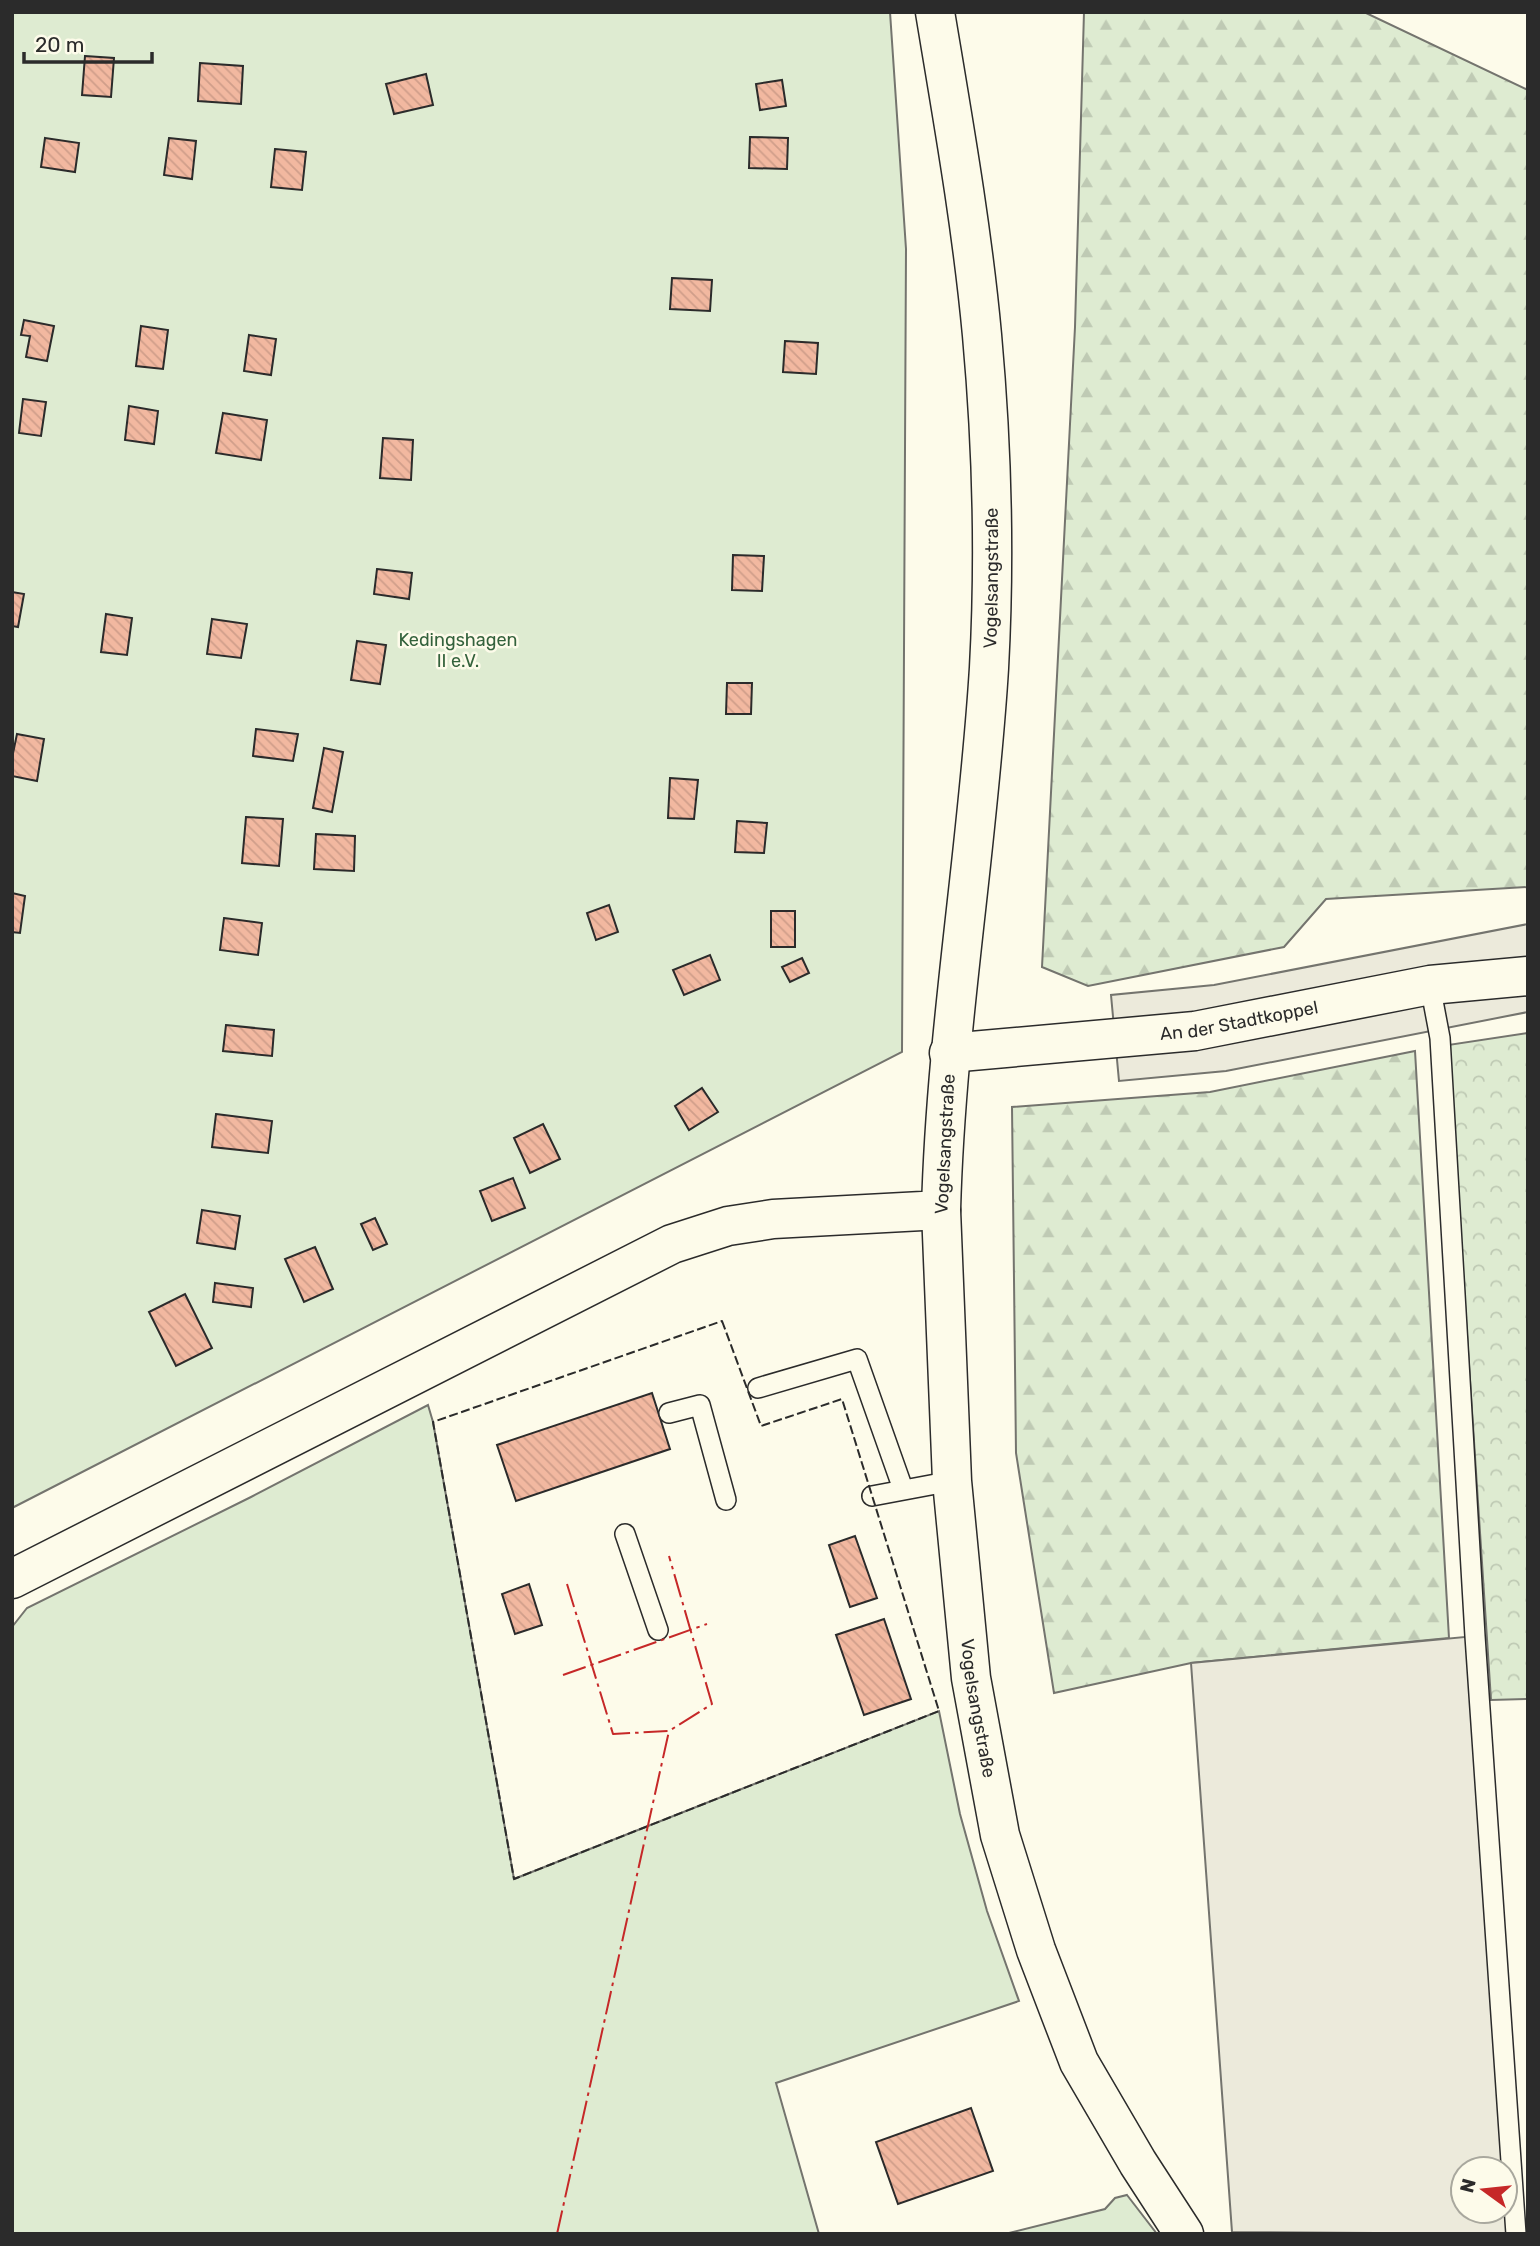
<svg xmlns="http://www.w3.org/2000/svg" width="1540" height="2246" font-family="Rubik,sans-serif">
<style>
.green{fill:#deebd1;stroke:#74746e;stroke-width:2}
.forest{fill:url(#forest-firs);stroke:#74746e;stroke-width:2}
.park{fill:url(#park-crowns);stroke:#74746e;stroke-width:2}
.parking{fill:#eceadb;stroke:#74746e;stroke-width:2;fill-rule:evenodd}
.building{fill:url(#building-back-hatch);stroke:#2b2b2b;stroke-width:2}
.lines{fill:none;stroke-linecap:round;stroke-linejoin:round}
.service-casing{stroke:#2b2b2b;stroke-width:22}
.minor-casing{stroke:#2b2b2b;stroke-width:41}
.tertiary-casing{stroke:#2b2b2b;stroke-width:41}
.service{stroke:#fdfbea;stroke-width:19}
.minor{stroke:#fdfbea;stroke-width:38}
.tertiary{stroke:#fdfbea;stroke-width:38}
.fence{stroke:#2b2b2b;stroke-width:2;stroke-dasharray:9 3.5;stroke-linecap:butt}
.power{stroke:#c62828;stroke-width:2;stroke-dasharray:24 5 3.5 5;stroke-linecap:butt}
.labels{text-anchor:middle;stroke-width:5;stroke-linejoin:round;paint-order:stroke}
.street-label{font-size:18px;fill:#2b2b2b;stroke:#fdfbea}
.park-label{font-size:18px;fill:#34623c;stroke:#fdfbea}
</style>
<defs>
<pattern id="forest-firs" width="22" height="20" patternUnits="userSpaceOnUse" patternTransform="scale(1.75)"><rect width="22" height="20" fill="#deebd1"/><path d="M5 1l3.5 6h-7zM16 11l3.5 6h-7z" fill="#bfcab4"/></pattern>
<pattern id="park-crowns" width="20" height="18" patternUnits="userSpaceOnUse" patternTransform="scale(1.75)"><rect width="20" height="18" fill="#deebd1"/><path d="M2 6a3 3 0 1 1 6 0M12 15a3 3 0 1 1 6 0" fill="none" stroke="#bfcab4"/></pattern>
<pattern id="building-back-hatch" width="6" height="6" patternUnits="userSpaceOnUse" patternTransform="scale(1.75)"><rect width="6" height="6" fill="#f2b8a0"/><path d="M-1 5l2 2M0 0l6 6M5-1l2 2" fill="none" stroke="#d09e8a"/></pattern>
</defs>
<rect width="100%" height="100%" fill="#fdfbea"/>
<g class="green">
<path d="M12,12H890L906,249L902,1052L12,1508Z"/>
<path d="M428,1405L433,1422L514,1879L939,1711L960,1814L987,1911L1019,2001L776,2083L819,2234H12V1627L27,1608L251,1497Z"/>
<path d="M1127,2195L1157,2234H1005L1105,2209L1115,2198Z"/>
</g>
<g class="forest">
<path d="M1084,12H1364L1528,90V887L1326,899L1284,947L1088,986L1042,967L1075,327Z"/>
<path d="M1415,1051L1449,1638L1191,1663L1054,1693L1016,1453L1012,1107L1210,1092Z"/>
</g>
<path class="park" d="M1528,1033V1699L1491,1700L1448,1045Z"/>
<g class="parking">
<path d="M1528,924V1012L1226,1071L1119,1081L1111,995L1214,985Z"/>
<path d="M1475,1636L1516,2234L1232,2232L1191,1663ZM1463,2169H1505V2211H1463Z"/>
</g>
<g class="building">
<path d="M85,56L114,58L111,97L82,95Z"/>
<path d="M200,63L243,66L241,104L198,101Z"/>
<path d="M426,74L433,105L394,114L386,84Z"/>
<path d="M782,80L786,106L760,110L756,84Z"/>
<path d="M750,137L788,138L787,169L749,168Z"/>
<path d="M45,138L79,143L75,172L41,167Z"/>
<path d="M169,138L196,141L192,179L164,175Z"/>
<path d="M275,149L306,152L302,190L271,187Z"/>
<path d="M672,278L712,280L710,311L670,309Z"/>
<path d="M24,320L54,326L47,361L26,357L30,336L21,335Z"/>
<path d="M141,326L168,330L163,369L136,366Z"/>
<path d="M249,335L276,339L271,375L244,371Z"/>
<path d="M785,341L818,343L816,374L783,372Z"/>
<path d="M23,399L46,402L41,436L19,433Z"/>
<path d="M129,406L158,411L154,444L125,440Z"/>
<path d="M223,413L267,420L261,460L216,453Z"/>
<path d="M383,438L413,440L411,480L380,478Z"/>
<path d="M733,555L764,556L762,591L732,590Z"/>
<path d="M377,569L412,573L409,599L374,594Z"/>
<path d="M12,592L24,594L18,627L12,626Z"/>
<path d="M106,614L132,618L127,655L101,652Z"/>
<path d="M212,619L247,624L241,658L207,654Z"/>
<path d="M357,641L386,645L380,684L351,680Z"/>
<path d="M727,683H752L751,714H726Z"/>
<path d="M256,729L298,734L293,761L253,756Z"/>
<path d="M17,734L44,739L37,781L12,776V758Z"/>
<path d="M324,748L343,752L332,812L313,808Z"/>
<path d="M670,778L698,780L694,819L668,818Z"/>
<path d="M246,817L283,819L279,866L242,863Z"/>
<path d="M737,821L767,823L764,853L735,852Z"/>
<path d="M316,834L355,836L354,871L314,869Z"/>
<path d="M12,893L25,896L20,933L12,932Z"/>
<path d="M609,905L618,932L596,940L587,913Z"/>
<rect x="771" y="911" width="24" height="36"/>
<path d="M224,918L262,923L258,955L220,950Z"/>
<path d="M710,955L720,980L684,995L673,970Z"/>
<path d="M802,958L809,973L790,982L782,967Z"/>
<path d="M226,1025L274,1030L272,1056L223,1051Z"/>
<path d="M702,1088L718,1112L689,1130L675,1106Z"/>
<path d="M216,1114L272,1121L268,1153L212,1147Z"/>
<path d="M543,1124L560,1159L530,1173L514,1138Z"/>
<path d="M513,1178L525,1208L492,1221L480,1191Z"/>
<path d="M202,1210L240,1216L235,1249L197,1243Z"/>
<path d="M375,1218L387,1244L373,1250L361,1224Z"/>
<path d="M315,1247L333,1289L304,1302L285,1259Z"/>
<path d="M215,1283L253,1288L251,1307L213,1302Z"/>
<path d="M185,1294L212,1348L176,1366L149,1312Z"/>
<path d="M652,1393L670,1449L516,1501L497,1445Z"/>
<path d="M855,1536L877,1598L850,1607L829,1545Z"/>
<path d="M529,1584L542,1625L515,1634L502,1594Z"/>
<path d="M884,1619L911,1699L864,1715L836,1635Z"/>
<path d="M971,2108L993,2171L898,2204L876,2142Z"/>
</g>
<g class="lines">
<defs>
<g id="service">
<path d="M1430,985L1440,1038L1475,1636L1516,2234"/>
<path d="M758,1388L857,1359L903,1489"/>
<path d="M669,1413L700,1405L726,1500"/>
<path d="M872,1496L952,1481"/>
<path d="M625,1534L658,1630"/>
</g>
<g id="minor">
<path id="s1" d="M949,1053L1195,1031L1430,985L1528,976"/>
<path id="s2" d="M941,1210L952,1481L971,1678L1000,1835L1036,1950L1079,2062L1138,2163L1184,2234"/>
</g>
<g id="tertiary">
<path id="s3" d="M12,1579L672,1244L728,1226L773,1219L941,1210C946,1028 978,849 989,668C995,558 992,445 982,335C972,227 953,120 935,12"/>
</g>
</defs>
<use href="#service" class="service-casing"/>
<use href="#minor" class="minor-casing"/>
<use href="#tertiary" class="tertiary-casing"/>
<use href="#service" class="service"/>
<use href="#minor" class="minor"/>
<use href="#tertiary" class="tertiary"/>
<path class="fence" d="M722,1321L761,1426L842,1399L939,1711L514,1879L433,1422Z"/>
<g class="power">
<path d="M567,1584L613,1734L669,1731L712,1704L669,1556"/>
<path d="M563,1675L707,1624"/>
<path d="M557,2234L669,1731"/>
</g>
</g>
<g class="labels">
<g class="street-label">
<text dy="6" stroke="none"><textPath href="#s3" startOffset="1647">Vogelsangstraße</textPath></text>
<text dy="6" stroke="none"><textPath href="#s1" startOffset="292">An der Stadtkoppel</textPath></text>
<text transform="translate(945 1144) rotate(-87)" y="6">Vogelsangstraße</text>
<text dy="6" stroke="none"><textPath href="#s2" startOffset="500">Vogelsangstraße</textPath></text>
</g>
<g class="park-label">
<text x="458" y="646">Kedingshagen<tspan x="458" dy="21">II e.V.</tspan></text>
</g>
</g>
<rect width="1540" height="2246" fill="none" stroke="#2b2b2b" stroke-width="28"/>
<g transform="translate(1484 2190) rotate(285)"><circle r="33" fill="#fdfbea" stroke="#a9a89e" stroke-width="2"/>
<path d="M0-5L12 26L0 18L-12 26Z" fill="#c62828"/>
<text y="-10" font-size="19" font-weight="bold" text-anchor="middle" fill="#2b2b2b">N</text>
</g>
<path d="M24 52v10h128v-10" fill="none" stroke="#2b2b2b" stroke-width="3.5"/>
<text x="35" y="52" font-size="21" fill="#2b2b2b" stroke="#fdfbea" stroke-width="5" paint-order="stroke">20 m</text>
</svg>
